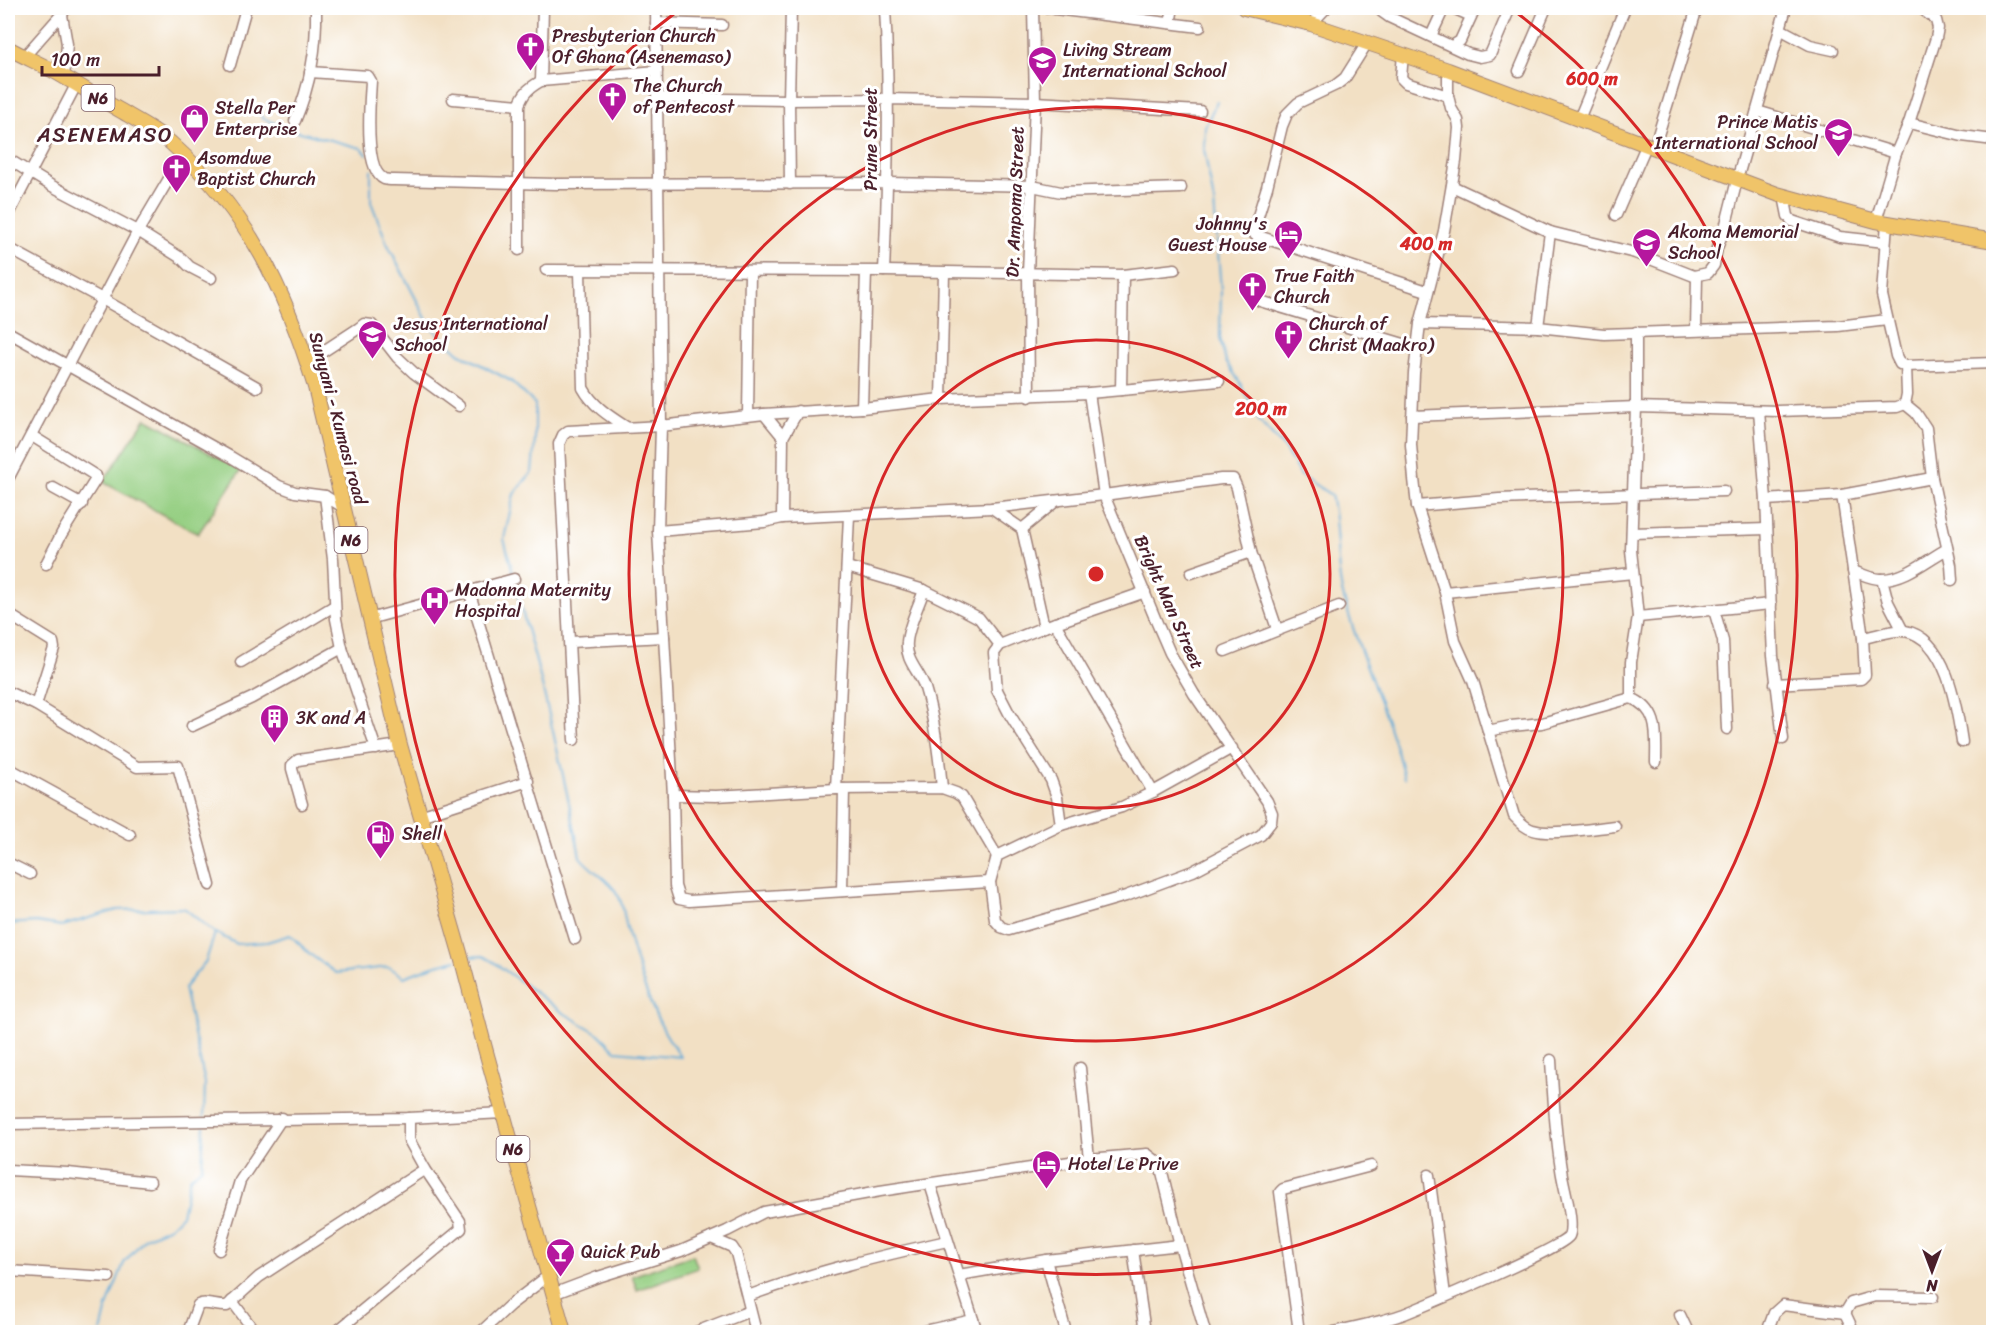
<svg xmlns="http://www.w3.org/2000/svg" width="2001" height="1340" font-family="Sriracha,sans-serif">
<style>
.green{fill:#95cf82;stroke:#707756;stroke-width:1.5}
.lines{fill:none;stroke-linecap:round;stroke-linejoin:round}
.stream{stroke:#5eaad7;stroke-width:2}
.minor-casing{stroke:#9e8078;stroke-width:13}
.major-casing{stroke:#9e8078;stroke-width:16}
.minor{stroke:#fff;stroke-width:10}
.major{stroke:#f0c469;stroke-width:14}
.ring{fill:none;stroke:#d62828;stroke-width:3}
.labels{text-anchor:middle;stroke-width:6;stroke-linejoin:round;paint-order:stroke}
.shield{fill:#fff;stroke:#80626b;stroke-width:1.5}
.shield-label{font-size:16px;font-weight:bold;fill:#4a1f2b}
.poi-label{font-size:18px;fill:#4a1f2b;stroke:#fff;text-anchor:start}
.street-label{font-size:18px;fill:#4a1f2b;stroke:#fff}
.quarter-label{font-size:21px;letter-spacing:1.5px;fill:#4a1f2b;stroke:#fff}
.centre{fill:#d62828;stroke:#fff;stroke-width:3}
.ring-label{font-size:18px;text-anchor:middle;font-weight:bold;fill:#d62828;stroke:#fff;stroke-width:6;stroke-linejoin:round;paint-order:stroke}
</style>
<rect width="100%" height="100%" fill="#fff"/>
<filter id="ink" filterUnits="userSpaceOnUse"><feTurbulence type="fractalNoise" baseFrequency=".0167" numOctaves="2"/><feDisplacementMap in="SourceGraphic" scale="12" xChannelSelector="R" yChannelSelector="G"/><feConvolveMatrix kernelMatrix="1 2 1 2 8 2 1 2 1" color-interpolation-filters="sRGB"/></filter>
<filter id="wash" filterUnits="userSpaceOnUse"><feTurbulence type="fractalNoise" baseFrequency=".008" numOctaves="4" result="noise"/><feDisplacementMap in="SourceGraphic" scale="24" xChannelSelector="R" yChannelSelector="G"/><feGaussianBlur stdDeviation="1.35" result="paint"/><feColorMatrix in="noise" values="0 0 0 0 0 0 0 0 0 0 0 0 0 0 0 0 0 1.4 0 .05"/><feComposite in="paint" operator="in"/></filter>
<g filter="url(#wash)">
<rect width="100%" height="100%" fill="#f2e0c4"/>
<g class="green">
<path d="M146,418L241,470L198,534L103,482Z"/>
<path d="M693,1255L698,1268L637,1290L632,1276Z"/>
</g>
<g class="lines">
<g class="stream">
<path d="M1217,101L1205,127L1204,149L1214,202L1221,290L1220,338L1226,362L1239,381L1259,421L1284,448L1300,475L1331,495C1339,527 1335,559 1342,591C1358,655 1389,713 1404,778"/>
<path d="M257,108L263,118L285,128L361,148L367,154"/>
<path d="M371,170V202L387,243L430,326L459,353L511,381L535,404V440L532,472L514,494L504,539L514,576"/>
<path d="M515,582C522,615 533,647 541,681C555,739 569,798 580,857C592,872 611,880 619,897C624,908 625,922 628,933C640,976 653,1021 681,1057"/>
<path d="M8,924L36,922L62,926L117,910L184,908L215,933L206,961L184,988L205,1083L204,1117"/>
<path d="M216,933L237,944L267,942L290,935L311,955L336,973L389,967L404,977L433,966L457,960"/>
<path d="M466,957L483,956L495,963L562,1012L599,1034L616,1051L681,1057"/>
<path d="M101,1332L107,1307L124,1263L145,1238L170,1227L182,1215L190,1178L202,1167L204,1126"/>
</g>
</g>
</g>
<g filter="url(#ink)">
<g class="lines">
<defs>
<g id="minor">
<path d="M656,8L661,426L658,531L673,795L675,886L679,899L689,901L990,882"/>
<path d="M1047,8L1200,27"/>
<path d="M1384,8L1382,12L1389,17L1468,54L1480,57L1490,55L1510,8"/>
<path d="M1453,8L1471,16"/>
<path d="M62,15L67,44L64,77"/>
<path d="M656,23L722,25"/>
<path d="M1170,23L1173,8"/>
<path d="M1311,24L1326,8"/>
<path d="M1780,29L1810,45L1833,50"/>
<path d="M1431,36L1444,8"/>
<path d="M1367,43L1345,78L1336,85L1298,103L1287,114L1282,126L1267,187L1254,229L1255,235L1427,291"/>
<path d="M1452,46L1460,41L1475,8"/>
<path d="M1403,54L1401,78L1406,83L1448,96"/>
<path d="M24,57L67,8"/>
<path d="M230,65L246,8"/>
<path d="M1448,70V96L1451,108L1458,120L1459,128L1456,161L1444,231L1420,324L1414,373L1411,445L1414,479L1417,506L1445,592L1455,641L1473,681L1514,816C1520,822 1525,828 1533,830C1551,836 1595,828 1615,826"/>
<path d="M1519,71L1546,8"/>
<path d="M310,72L368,76L371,81C370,101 363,169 384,179C387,180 391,180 394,180L556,184L888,183L1032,186L1061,192L1181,188"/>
<path d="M541,81L543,8"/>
<path d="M658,98L789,100L888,99L1035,102L1200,111"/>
<path d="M453,99L519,105"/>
<path d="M1757,111L1896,153"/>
<path d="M1579,119L1625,8"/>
<path d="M295,121C310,86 317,46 316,8"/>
<path d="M1909,123L1962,136L1994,140"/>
<path d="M1654,148L1697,8"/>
<path d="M8,159L52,186L138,231L181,258L190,267L211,278"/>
<path d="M790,184L789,100L791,8"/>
<path d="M1452,186L1550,232L1635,253L1694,276L1708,273L1714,265L1717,248L1726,224L1737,180L1786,8"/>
<path d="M1784,196L1788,216L1792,221L1840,237L1885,242"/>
<path d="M1616,215L1646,146"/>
<path d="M8,216L76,85"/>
<path d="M1876,221L1896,153L1909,123L1936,38L1938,28L1936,20L1921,8"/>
<path d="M1887,222L1882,295L1896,356L1900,364L1906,366L1994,363"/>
<path d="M8,248L104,300L257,387"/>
<path d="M519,250V105C524,92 529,88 541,81L657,71"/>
<path d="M546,270L884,271L1123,275L1175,269"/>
<path d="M580,271L583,388C593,406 609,416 626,427"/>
<path d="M884,271C888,183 890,95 885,8"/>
<path d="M1260,301L1417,348"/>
<path d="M1420,324L1538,327L1604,334L1838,326L1887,320"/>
<path d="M1538,327L1550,232"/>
<path d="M1696,330L1697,276"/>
<path d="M8,332L231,457L279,486L295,492L325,496L343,507"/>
<path d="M307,362L359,328L364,324L372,325L397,357L414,373L459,406"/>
<path d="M1121,390L1123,275"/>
<path d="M1089,393L1104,495L1157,623L1170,653L1194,694L1267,801L1272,813L1271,822L1261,835L1193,871L1126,896L1009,930L1001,927L995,920L990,882L997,856L1061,825L1122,807L1153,792L1232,748"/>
<path d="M1029,397L1028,273L1035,102L1033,8"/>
<path d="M941,399L944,273"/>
<path d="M1905,404L1916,413L1926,428L1932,478L1951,565L1952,580"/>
<path d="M1905,404L1907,394L1906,366"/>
<path d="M862,408L866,272"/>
<path d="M1759,411L1766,500L1773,656L1783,739"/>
<path d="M764,414L783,437"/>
<path d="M748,415L750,272"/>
<path d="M1412,416L1636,407L1778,411L1897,407L1905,404"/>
<path d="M32,436L96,476V479L62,533L46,564"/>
<path d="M8,479L138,231L183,155"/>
<path d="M53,488L82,504"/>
<path d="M325,496L333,559L336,619L342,648L376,749"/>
<path d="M1766,500L1842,495L1932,478"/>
<path d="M1417,506L1499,499L1724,491"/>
<path d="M992,508L1022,529L1044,627"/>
<path d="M782,518L783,437L798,411"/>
<path d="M1022,529L1056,501"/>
<path d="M658,531L764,522L782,518L992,508L1104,495L1221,479H1233L1237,488L1251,552L1277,629"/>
<path d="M1632,533L1767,529"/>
<path d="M847,567L924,590L964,610L979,618L1000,645"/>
<path d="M1853,571C1862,574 1871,579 1881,579C1904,580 1927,560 1947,549"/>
<path d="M1191,573L1251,552"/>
<path d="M1882,579L1888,602L1903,631"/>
<path d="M924,590C919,605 908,627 907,642C905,661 920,672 925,688C935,721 939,755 942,788"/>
<path d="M469,591L575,939"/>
<path d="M1445,592L1633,573"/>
<path d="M1714,610L1723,641L1727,729"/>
<path d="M8,614L53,642L54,648L36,705"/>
<path d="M1638,617L1771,604"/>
<path d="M369,619L514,579"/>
<path d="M1055,623L1153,792"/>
<path d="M1863,638C1876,636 1892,629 1905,631C1947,638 1957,709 1962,742"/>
<path d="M570,642L664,637"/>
<path d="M1225,651L1339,606"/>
<path d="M241,662L334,606"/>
<path d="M1775,684L1861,679L1865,675L1863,638L1842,495"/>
<path d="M8,692L36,705L137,767L178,766L210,885"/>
<path d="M1631,698V662L1638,617L1631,550L1636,407V332"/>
<path d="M192,726L252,698L342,648"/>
<path d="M1488,731L1511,726L1542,723L1631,698C1660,710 1656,735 1656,762"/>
<path d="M574,740L559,444L563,435L568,431L661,426L764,414L862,408L941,399L1089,393L1219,381"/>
<path d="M8,768L130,835"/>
<path d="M836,789L849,516"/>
<path d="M673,795L716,796L836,789L942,788L956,793L962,797L997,856"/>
<path d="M302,804L292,769V765L298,760L400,745"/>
<path d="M420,816L528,781"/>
<path d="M1061,825L1057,797L1051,780L1010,715L997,690L994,653L1000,645L1044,627L1145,592"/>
<path d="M8,863L30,874"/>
<path d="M842,891L844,789"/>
<path d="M1080,1068L1089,1159"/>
<path d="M8,1124L409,1118L503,1113"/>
<path d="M8,1170L68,1173L150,1182"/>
<path d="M1429,1175L1445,1295"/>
<path d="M930,1184L977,1332"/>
<path d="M711,1238L732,1247L736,1253L756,1332"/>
<path d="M219,1250L240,1181L282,1118"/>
<path d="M1133,1250L1145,1332"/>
<path d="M1046,1260L1066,1332"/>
<path d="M8,1271L109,1277"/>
<path d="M959,1275L1046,1260L1180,1245"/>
<path d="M553,1294L598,1277L681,1251L727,1231L764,1212L880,1191L1089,1159L1147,1154L1160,1164L1180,1245L1205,1332"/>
<path d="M748,1296C813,1272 880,1256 947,1241"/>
<path d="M232,1301L255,1332"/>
<path d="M1845,1313L1851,1303L1875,1296L1933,1297"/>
<path d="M1845,1313L1854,1332"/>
<path d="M1680,1315L1688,1332"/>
<path d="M188,1332L198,1305C206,1301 217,1307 227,1306L259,1277L425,1169"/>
<path d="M336,1332L461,1229L460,1221L425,1169L409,1140V1118"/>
<path d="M481,1332L510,1305L548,1276"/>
<path d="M696,1332L750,1311"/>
<path d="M920,1332L973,1320"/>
<path d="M1299,1332L1280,1192L1283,1189L1371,1166"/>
<path d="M1334,1332C1357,1326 1382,1322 1404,1314C1424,1306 1565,1247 1569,1236C1575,1221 1563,1186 1561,1169C1555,1133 1553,1096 1551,1060"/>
<path d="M1767,1332L1774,1313L1783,1305L1845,1313"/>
</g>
<g id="major">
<path d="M1244,8L1311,24L1448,70L1777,194L1876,221L1994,241"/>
<path d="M8,48C26,58 46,66 64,77C84,88 103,101 123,112C139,122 158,131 172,144C250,214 285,290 315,387L400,745L460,953L485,1048L564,1332"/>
</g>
</defs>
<use href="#minor" class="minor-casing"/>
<use href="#major" class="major-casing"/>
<use href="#minor" class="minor"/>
<use href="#major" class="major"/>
</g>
</g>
<g class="ring">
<circle cx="1096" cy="574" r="234"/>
<circle cx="1096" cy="574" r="467"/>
<path d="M1513 10A701 701 0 1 1 679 10"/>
</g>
<defs>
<symbol id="church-pin" viewBox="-11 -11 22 30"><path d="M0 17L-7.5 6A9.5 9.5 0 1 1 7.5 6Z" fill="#b5179e" stroke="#fff"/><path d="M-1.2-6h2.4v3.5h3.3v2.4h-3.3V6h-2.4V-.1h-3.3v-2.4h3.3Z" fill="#fff"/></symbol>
<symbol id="school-pin" viewBox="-11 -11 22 30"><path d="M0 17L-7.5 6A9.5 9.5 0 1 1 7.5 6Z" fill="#b5179e" stroke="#fff"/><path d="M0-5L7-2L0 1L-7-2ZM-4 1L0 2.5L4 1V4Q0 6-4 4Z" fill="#fff"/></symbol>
<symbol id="shop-pin" viewBox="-11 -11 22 30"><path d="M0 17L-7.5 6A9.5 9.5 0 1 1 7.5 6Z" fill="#b5179e" stroke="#fff"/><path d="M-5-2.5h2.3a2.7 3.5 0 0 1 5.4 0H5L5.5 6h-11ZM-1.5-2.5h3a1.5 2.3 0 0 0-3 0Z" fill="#fff"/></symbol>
<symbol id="hotel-pin" viewBox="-11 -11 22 30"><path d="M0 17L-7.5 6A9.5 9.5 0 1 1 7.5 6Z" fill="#b5179e" stroke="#fff"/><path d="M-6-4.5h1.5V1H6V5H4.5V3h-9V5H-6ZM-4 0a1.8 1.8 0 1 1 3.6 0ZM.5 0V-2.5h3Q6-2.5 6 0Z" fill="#fff"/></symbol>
<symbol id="hospital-pin" viewBox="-11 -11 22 30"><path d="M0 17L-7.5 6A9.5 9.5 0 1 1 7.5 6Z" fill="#b5179e" stroke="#fff"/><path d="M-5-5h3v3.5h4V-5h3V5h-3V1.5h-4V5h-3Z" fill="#fff"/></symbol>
<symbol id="building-pin" viewBox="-11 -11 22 30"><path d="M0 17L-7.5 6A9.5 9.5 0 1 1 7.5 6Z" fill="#b5179e" stroke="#fff"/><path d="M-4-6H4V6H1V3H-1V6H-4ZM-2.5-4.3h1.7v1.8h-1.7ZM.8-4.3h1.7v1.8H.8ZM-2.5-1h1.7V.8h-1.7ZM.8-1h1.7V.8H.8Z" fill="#fff"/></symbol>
<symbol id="fuel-pin" viewBox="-11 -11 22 30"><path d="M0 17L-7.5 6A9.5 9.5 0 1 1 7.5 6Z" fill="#b5179e" stroke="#fff"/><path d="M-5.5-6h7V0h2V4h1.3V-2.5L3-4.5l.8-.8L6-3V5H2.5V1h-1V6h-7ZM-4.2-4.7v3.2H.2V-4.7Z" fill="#fff"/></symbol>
<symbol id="bar-pin" viewBox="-11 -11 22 30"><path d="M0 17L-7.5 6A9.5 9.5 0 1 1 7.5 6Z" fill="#b5179e" stroke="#fff"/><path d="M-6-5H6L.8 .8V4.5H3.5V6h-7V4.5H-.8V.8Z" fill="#fff"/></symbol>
</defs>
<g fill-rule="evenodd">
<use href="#church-pin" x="514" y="30" width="33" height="45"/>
<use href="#school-pin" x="1026" y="44" width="33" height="45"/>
<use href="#church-pin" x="596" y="80" width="33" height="45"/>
<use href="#shop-pin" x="178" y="102" width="33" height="45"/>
<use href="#school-pin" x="1822" y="116" width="33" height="45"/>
<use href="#church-pin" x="160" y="152" width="33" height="45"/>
<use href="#hotel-pin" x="1272" y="218" width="33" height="45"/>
<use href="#school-pin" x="1630" y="226" width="33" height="45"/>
<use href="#church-pin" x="1236" y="270" width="33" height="45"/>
<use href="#school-pin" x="356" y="318" width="33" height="45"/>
<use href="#church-pin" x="1272" y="318" width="33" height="45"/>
<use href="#hospital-pin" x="418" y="584" width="33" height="45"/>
<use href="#building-pin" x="258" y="702" width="33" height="45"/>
<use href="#fuel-pin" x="364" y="818" width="33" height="45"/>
<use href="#hotel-pin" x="1030" y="1148" width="33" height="45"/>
<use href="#bar-pin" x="544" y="1236" width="33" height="45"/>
</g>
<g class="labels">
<g class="shield">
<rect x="81.5" y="85" width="33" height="26" rx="4.5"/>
<rect x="334.5" y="527" width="33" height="26" rx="4.5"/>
<rect x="496.5" y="1136" width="33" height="26" rx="4.5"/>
</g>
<g class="shield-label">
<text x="98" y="104">N6</text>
<text x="351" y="546">N6</text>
<text x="513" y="1155">N6</text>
</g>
<g class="poi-label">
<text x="552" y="42">Presbyterian Church<tspan x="552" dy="21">Of Ghana (Asenemaso)</tspan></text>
<text x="1063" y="56">Living Stream<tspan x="1063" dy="21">International School</tspan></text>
<text x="633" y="92">The Church<tspan x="633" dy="21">of Pentecost</tspan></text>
<text x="215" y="114">Stella Per<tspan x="215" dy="21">Enterprise</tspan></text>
<text x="1818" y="128" text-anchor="end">Prince Matis<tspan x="1818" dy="21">International School</tspan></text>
<text x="197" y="164">Asomdwe<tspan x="197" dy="21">Baptist Church</tspan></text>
<text x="1267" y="230" text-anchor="end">Johnny's<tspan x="1267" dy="21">Guest House</tspan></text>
<text x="1668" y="238">Akoma Memorial<tspan x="1668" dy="21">School</tspan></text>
<text x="1274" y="282">True Faith<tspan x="1274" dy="21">Church</tspan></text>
<text x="394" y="330">Jesus International<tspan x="394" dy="21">School</tspan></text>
<text x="1309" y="330">Church of<tspan x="1309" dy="21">Christ (Maakro)</tspan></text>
<text x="455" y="596">Madonna Maternity<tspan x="455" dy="21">Hospital</tspan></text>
<text x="296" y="724">3K and A</text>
<text x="402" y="840">Shell</text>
<text x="1068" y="1170">Hotel Le Prive</text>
<text x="581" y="1258">Quick Pub</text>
</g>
<g class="street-label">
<text transform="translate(871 139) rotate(-90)" y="6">Prune Street</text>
<text transform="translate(1015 202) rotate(-88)" y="6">Dr. Ampoma Street</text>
<text transform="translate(338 418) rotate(75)" y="6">Sunyani - Kumasi road</text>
<text transform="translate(1169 602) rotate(66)" y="6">Bright Man Street</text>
</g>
<g class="quarter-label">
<text x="105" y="142">ASENEMASO</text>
</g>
</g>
<circle cx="1096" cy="574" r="9" class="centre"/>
<g class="ring-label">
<text x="1592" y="85">600 m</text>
<text x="1426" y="250">400 m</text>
<text x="1261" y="415">200 m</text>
</g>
<rect width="2001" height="1340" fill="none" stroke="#fff" stroke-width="30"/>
<g transform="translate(1932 1271) rotate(180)" stroke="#ffffff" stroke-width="4.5" paint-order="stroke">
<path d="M0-4.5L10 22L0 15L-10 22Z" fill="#4a1f2b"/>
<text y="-9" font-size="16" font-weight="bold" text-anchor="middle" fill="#4a1f2b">N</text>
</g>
<path d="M42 66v9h117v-9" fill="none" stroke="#4a1f2b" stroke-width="3"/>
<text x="51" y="66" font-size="18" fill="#4a1f2b" stroke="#ffffff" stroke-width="4.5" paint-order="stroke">100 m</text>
</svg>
